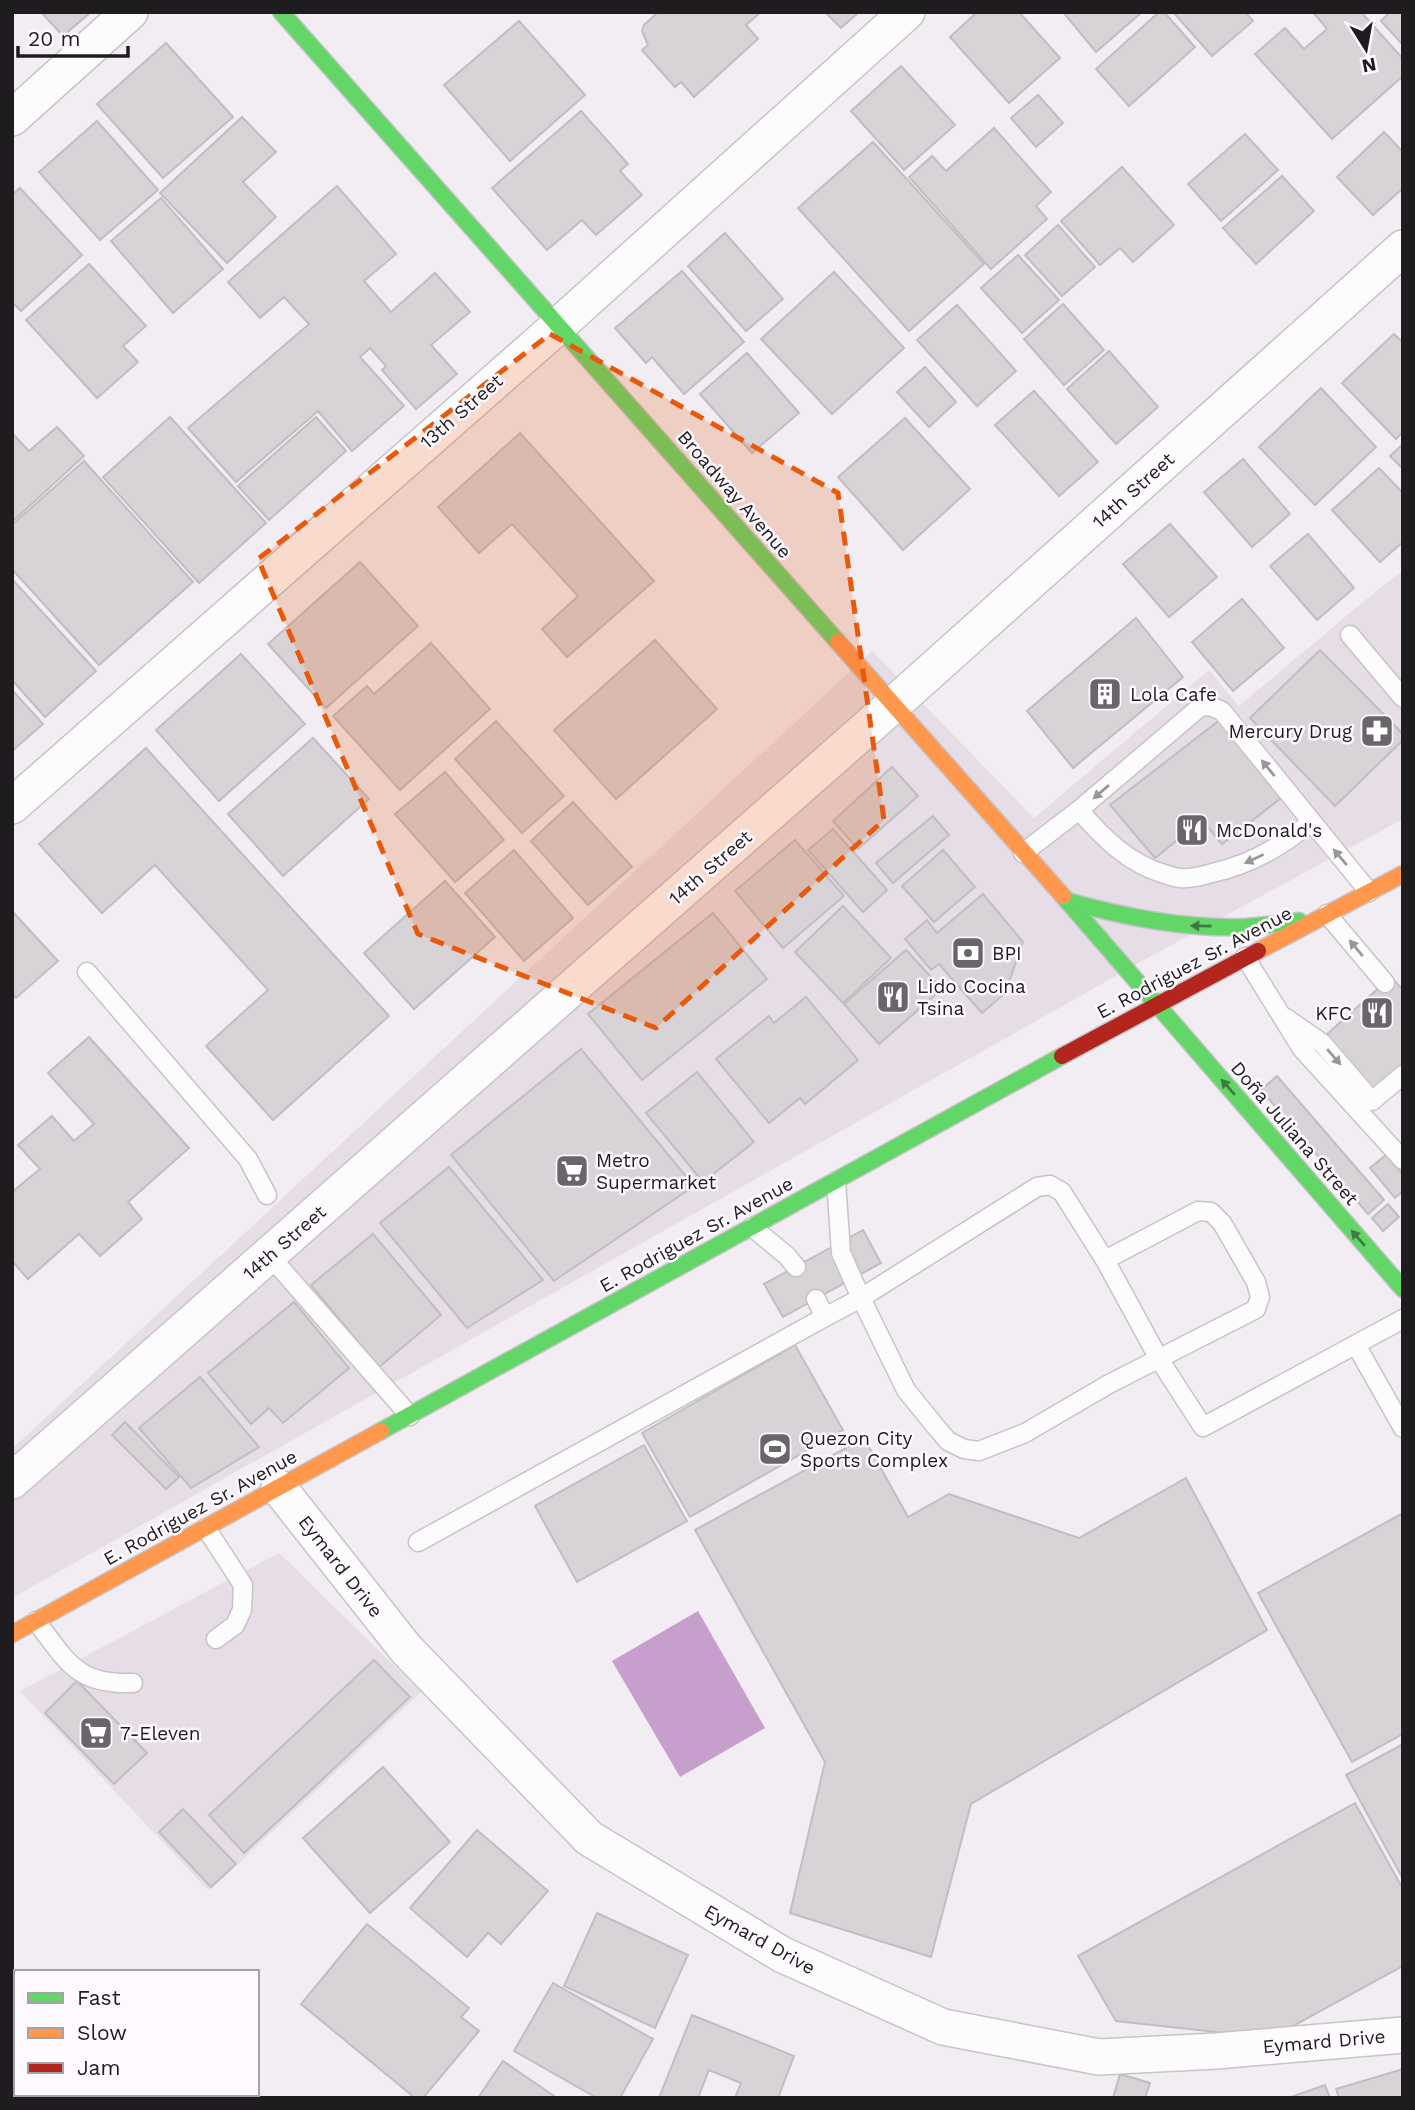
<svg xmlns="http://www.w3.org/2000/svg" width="1415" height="2110" font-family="'Work Sans',sans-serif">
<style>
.built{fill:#e6dde7}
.water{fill:#c79fcc}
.building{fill:#d7d3d7;stroke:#c1bec1;stroke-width:2}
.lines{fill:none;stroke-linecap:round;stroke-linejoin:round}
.lane-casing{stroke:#c7c3c7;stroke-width:21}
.street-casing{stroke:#c7c3c7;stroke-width:38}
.fast-casing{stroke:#c7c3c7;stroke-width:19}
.slow-casing{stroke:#c7c3c7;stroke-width:19}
.jam-casing{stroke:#c7c3c7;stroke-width:19}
.lane{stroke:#fdfcfd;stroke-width:18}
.street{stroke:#fdfcfd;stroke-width:35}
.fast{stroke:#63d668;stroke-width:16}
.slow{stroke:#ff974d;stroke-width:16}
.jam{stroke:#b3261e;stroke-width:16}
.oneway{fill:#99979a}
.oneway2{fill:#417944}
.marked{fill:#e8590c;fill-opacity:0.2;stroke:#e8590c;stroke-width:5;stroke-dasharray:14 9;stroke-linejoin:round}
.labels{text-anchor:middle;stroke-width:5;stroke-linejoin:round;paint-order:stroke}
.street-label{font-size:19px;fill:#1f1c20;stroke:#fef9ff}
.poi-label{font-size:19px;fill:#1f1c20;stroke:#fef9ff;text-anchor:start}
</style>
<rect width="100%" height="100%" fill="#f2edf2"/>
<g class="built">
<path d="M1403,571V819L1146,959L12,1598V1449L872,651L1034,818L1209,670L1239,706L1381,587Z"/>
<path d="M279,1553L421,1692L209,1891L20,1691Z"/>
</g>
<path class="water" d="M698,1611L765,1728L680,1777L612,1661Z"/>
<g class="building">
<path d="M41,12H91L63,36Z"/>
<path d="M658,12H761L746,25L758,39L694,97L681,82L675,87L642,50L648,45L642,31L644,25Z"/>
<path d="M825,12H859L841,28Z"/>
<path d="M977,12H1019L1060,58L1009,103L950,37Z"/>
<path d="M1063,12H1142L1096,52Z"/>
<path d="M1159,12H1164L1195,47L1129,106L1096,69Z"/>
<path d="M1173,12H1245L1253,21L1212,56Z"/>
<path d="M1313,12H1361L1403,59V76L1332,139L1255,54L1285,28L1304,49L1327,29Z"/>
<path d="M1390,12H1403V45L1381,21Z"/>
<path d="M519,21L585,95L510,161L444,85Z"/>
<path d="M166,43L233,117L163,178L97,104Z"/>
<path d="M901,66L955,125L904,170L851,111Z"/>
<path d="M1038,95L1063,123L1036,147L1011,118Z"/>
<path d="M581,111L628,164L620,171L642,195L596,235L582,220L547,250L492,188Z"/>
<path d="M242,117L276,152L243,182L276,217L227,263L160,193Z"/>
<path d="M97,121L158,190L100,240L39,172Z"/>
<path d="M994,128L1051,192L1036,206L1047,219L991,269L909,177L932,156L946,171Z"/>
<path d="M1384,132L1403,152V188L1373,215L1337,177Z"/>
<path d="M1245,134L1278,170L1221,221L1188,184Z"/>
<path d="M873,142L984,264L909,331L798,208Z"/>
<path d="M1122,167L1174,225L1133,262L1120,248L1100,265L1061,221Z"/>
<path d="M1282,176L1314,211L1256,264L1223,228Z"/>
<path d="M337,186L396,254L364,281L391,312L435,273L470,312L431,345L457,374L416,409L382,370L386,366L370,348L360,357L404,406L352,451L318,411L236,482L188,428L309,324L284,297L260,318L228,282Z"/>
<path d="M20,188L82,255L21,311L12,302V195Z"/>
<path d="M161,198L223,269L173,313L111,241Z"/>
<path d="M1058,225L1095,267L1062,296L1025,255Z"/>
<path d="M725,233L783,299L746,331L688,266Z"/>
<path d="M1018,255L1059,300L1022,333L981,288Z"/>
<path d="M89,264L146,326L123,346L138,362L97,398L26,320Z"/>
<path d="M682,271L744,342L684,394L652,357L646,363L615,328Z"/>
<path d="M834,272L904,348L832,414L761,339Z"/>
<path d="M1063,304L1104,350L1064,385L1024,339Z"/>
<path d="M957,305L1016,371L977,406L917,340Z"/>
<path d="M1394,334L1403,343V432L1396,439L1342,383Z"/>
<path d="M1109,351L1158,407L1116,444L1067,389Z"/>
<path d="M747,353L799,413L752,453L700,394Z"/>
<path d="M925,367L956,402L929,427L897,392Z"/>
<path d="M1321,388L1376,447L1315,505L1259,447Z"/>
<path d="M1034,391L1098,462L1059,496L995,425Z"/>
<path d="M170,417L266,523L199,583L103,477Z"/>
<path d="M316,417L346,451L269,520L238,486Z"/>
<path d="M905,418L970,489L903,550L838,477Z"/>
<path d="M57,427L84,456L12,522V433L29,451Z"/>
<path d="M520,433L654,581L567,657L542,629L578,596L512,524L479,553L438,507Z"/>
<path d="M1403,444V469L1390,456Z"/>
<path d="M1243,459L1290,514L1252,547L1204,492Z"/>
<path d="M84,461L193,582L99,665L12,569V525Z"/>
<path d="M1379,468L1403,493V542L1380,562L1332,510Z"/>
<path d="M1170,524L1217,577L1169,617L1123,564Z"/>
<path d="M1308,534L1354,588L1317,620L1270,566Z"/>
<path d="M360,562L418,626L326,708L268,644Z"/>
<path d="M12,579L96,671L45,717L12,680Z"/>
<path d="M1242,599L1284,648L1233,691L1192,642Z"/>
<path d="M1136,618L1183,677L1073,768L1027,711Z"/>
<path d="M655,640L717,709L616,799L554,730Z"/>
<path d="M431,643L490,709L400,790L333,716L367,686L374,694Z"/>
<path d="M1320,650L1403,734V740L1335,806L1250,718Z"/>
<path d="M241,654L305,724L219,801L156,730Z"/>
<path d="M12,690L43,724L12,751Z"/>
<path d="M1221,719L1285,795L1222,844L1202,820L1155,858L1110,805Z"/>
<path d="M496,721L564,796L522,833L455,759Z"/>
<path d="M313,738L369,799L283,876L228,814Z"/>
<path d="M146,748L389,1016L273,1120L206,1046L268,990L155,865L102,913L39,844Z"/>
<path d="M892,767L918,796L858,849L833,821Z"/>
<path d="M445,772L504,840L455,882L395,814Z"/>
<path d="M573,802L632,867L588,905L531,841Z"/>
<path d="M933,816L949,835L893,883L876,863Z"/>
<path d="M833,829L887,890L863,912L808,850Z"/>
<path d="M795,840L844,896L783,948L735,891Z"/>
<path d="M514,850L573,918L524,961L465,893Z"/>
<path d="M943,850L975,887L934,922L902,886Z"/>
<path d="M445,881L495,937L414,1009L364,953Z"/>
<path d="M983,894L1023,942L1005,993L982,1013L939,964L931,970L905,939L927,920L937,933Z"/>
<path d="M843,906L891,958L843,1003L795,952Z"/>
<path d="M12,911L58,961L16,998L12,994Z"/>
<path d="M713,913L767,979L642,1080L588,1014Z"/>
<path d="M906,950L942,989L879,1044L844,1004Z"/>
<path d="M1391,977L1403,990V1065L1374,1090L1326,1035Z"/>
<path d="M806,997L858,1060L805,1104L800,1098L769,1123L716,1059L769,1016L774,1023Z"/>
<path d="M89,1037L189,1148L128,1202L142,1219L100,1256L79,1234L28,1279L12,1261V1192L40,1169L18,1145L52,1116L74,1141L94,1124L48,1073Z"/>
<path d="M581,1049L694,1186L554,1281L451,1155Z"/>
<path d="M697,1072L754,1142L703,1182L646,1113Z"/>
<path d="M1277,1076L1384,1200L1368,1214L1261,1090Z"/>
<path d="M1386,1155L1403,1174V1191L1395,1198L1370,1168Z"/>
<path d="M449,1167L543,1280L467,1328L380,1223Z"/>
<path d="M1388,1204L1399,1217L1383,1231L1372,1218Z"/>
<path d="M863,1230L881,1263L783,1317L764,1284Z"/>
<path d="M373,1234L441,1315L379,1367L311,1285Z"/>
<path d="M294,1302L349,1368L283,1423L269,1408L251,1424L208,1373Z"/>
<path d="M795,1345L843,1430L690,1517L642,1433Z"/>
<path d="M200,1377L259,1447L191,1488L139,1428Z"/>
<path d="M125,1422L179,1477L166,1489L112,1435Z"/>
<path d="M864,1438L908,1517L949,1494L1079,1538L1186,1478L1267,1630L971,1804L931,1957L790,1913L825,1762L695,1530Z"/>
<path d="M644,1445L687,1521L577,1582L535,1506Z"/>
<path d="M1403,1513V1734L1352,1762L1258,1593Z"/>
<path d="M374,1660L410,1697L244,1853L209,1815Z"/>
<path d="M77,1681L147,1753L114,1784L45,1713Z"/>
<path d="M1403,1744V1879L1346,1775Z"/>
<path d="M383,1767L450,1842L370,1913L303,1838Z"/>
<path d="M1355,1803L1403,1889V1966L1271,2038L1116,2021L1078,1956Z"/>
<path d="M183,1809L236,1864L211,1887L159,1832Z"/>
<path d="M477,1830L548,1891L501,1944L488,1933L467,1957L410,1908Z"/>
<path d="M597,1913L688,1955L655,2028L564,1986Z"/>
<path d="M367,1924L469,2008L461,2017L479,2031L423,2098H415L301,2004Z"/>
<path d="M553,1983L653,2039L620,2098H597L514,2051Z"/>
<path d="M692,2015L794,2056L778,2098H735L741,2083L709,2070L698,2098H659Z"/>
<path d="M503,2061L557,2098H478Z"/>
<path d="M1403,2069V2098H1339L1336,2089Z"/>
<path d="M1120,2074L1150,2083L1145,2098H1113Z"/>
<path d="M1325,2085L1330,2098H1288Z"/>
</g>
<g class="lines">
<defs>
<g id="lane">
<path d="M1350,635L1403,698"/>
<path d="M1079,810C1103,838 1128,863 1164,874C1169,875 1175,878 1180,878C1190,879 1202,876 1212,873C1250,865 1281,847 1311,822"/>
<path d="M1023,853L1079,810L1200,707L1210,706L1222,711L1369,892"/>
<path d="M1327,914L1385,983"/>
<path d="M1245,957L1302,1049L1403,1160"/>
<path d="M87,972L248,1159L267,1195"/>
<path d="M1286,1018L1322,1043L1372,1101L1403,1075"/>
<path d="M752,1227L787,1256L796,1267"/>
<path d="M269,1255L410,1416"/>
<path d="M1105,1260L1159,1359L1203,1427L1403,1319"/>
<path d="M816,1299L825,1317L861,1298L1037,1187L1050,1185L1062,1192L1105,1260L1198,1211L1211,1212L1222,1223L1256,1282L1260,1297L1256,1309L1109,1384L1025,1433L979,1451L964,1449L948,1441L936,1427L906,1390L861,1298L841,1253L836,1181"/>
<path d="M1356,1345L1403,1428"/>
<path d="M206,1528L243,1585L242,1610L235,1625L216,1639"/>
<path d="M418,1542L825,1317"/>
<path d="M36,1621C67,1661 76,1685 133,1683"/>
<path d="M12,2084L16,2090"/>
</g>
<g id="street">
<path d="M12,118L130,12"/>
<path d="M12,806L558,326L907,12"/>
<path d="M12,1481L893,705L1403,248"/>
<path d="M279,1488L406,1649L589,1838L783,1955L943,2027L1099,2057L1216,2051L1403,2035"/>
</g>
<g id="fast">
<path d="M281,12L838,642"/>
<path d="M1063,896L1403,1289"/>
<path d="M1067,901C1125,917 1184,929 1245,927C1263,926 1281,923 1299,921"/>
<path d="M381,1431L1062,1056"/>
</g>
<g id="slow">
<path d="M838,642L1063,896"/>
<path d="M1258,951L1403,874"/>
<path d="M12,1634L381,1431"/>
</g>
<path id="jam" d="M1062,1056L1258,951"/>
</defs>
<use href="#lane" class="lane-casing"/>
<use href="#street" class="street-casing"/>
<use href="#fast" class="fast-casing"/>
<use href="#slow" class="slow-casing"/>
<use href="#jam" class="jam-casing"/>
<use href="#lane" class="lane"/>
<use href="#street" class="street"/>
<use href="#fast" class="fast"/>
<use href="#slow" class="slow"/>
<use href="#jam" class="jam"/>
</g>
<defs><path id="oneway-solid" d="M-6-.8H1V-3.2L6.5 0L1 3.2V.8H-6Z" transform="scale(1.75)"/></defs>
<g class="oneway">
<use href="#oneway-solid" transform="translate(1268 768) rotate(-129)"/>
<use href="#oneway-solid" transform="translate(1101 792) rotate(139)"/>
<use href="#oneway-solid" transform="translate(1340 857) rotate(-130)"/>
<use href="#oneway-solid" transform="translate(1254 859) rotate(155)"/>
<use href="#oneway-solid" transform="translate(1356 948) rotate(-130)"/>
<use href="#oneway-solid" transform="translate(1334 1057) rotate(49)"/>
</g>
<g class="oneway2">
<use href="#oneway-solid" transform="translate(1201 926) rotate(-179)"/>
<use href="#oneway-solid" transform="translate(1228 1087) rotate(-131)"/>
<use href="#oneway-solid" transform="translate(1358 1238) rotate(-131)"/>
</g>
<path class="marked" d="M550,334L838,493L884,820L656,1028L418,934L258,559Z"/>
<defs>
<symbol id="building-square" viewBox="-11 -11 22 22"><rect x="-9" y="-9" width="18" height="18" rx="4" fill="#69656a" stroke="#fef9ff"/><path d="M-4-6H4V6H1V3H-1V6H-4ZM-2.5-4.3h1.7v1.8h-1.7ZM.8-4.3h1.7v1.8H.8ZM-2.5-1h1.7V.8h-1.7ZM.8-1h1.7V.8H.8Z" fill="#fff"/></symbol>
<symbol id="pharmacy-square" viewBox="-11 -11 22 22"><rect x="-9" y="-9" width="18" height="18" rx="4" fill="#69656a" stroke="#fef9ff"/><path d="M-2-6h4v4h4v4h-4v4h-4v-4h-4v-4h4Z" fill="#fff"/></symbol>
<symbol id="restaurant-square" viewBox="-11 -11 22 22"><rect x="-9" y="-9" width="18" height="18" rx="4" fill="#69656a" stroke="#fef9ff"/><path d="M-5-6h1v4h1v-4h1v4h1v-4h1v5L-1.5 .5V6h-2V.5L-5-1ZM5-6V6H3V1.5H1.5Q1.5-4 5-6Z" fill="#fff"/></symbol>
<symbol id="bank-square" viewBox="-11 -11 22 22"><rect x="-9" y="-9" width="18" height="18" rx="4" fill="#69656a" stroke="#fef9ff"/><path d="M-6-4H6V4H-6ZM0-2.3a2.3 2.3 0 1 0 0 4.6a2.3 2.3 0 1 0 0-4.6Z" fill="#fff"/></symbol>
<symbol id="supermarket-square" viewBox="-11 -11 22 22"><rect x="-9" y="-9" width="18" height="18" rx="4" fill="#69656a" stroke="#fef9ff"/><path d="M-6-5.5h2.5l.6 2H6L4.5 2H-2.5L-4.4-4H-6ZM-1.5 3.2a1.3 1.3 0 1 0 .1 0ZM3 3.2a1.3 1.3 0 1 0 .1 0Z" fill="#fff"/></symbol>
<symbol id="stadium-square" viewBox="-11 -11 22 22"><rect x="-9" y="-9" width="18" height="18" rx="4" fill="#69656a" stroke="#fef9ff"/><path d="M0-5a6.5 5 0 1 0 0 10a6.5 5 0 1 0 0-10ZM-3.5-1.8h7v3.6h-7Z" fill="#fff"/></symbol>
</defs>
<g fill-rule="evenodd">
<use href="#building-square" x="1086" y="675" width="38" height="38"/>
<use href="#pharmacy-square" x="1358" y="712" width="38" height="38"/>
<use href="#restaurant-square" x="1173" y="811" width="38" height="38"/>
<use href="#bank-square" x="949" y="934" width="38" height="38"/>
<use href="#restaurant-square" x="874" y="978" width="38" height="38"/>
<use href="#restaurant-square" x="1358" y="994" width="38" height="38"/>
<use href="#supermarket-square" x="553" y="1152" width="38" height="38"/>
<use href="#stadium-square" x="756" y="1430" width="38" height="38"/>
<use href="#supermarket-square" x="77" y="1714" width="38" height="38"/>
</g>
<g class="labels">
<g class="street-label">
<text transform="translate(461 411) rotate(-41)" y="7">13th Street</text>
<text transform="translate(1133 490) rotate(-42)" y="7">14th Street</text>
<text transform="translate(735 494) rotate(49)" y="7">Broadway Avenue</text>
<text transform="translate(710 867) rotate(-41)" y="7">14th Street</text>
<text transform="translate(1194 962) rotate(-28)" y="7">E. Rodriguez Sr. Avenue</text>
<text transform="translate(1295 1133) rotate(49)" y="7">Doña Juliana Street</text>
<text transform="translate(696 1234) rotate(-29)" y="7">E. Rodriguez Sr. Avenue</text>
<text transform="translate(284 1242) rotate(-41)" y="7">14th Street</text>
<text transform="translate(200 1507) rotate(-29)" y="7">E. Rodriguez Sr. Avenue</text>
<text transform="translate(341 1566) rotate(52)" y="7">Eymard Drive</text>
<text transform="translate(760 1939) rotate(29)" y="7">Eymard Drive</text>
<text transform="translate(1324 2041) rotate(-5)" y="7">Eymard Drive</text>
</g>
<g class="poi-label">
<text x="1130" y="701">Lola Cafe</text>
<text x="1352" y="738" text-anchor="end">Mercury Drug</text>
<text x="1216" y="837">McDonald's</text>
<text x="992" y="960">BPI</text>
<text x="917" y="993">Lido Cocina<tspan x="917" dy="22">Tsina</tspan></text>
<text x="1352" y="1020" text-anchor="end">KFC</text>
<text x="596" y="1167">Metro<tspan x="596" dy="22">Supermarket</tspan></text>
<text x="800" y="1445">Quezon City<tspan x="800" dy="22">Sports Complex</tspan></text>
<text x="120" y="1740">7-Eleven</text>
</g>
</g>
<rect width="1415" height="2110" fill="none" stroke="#1f1c20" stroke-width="28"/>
<rect x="14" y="1970" width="245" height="126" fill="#fef9ff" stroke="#a5a1a6" stroke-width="2"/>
<rect x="28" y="1993" width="35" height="10" fill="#63d668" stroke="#a5a1a6" stroke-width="2"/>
<text x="77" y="2005" font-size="21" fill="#1f1c20">Fast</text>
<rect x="28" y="2028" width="35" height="10" fill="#ff974d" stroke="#a5a1a6" stroke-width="2"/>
<text x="77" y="2040" font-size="21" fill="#1f1c20">Slow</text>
<rect x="28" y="2063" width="35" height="10" fill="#b3261e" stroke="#a5a1a6" stroke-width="2"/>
<text x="77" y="2075" font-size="21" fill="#1f1c20">Jam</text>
<g transform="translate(1366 49) rotate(169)" stroke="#fef9ff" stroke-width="5" paint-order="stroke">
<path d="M0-5L12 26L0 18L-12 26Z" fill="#1f1c20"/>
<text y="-10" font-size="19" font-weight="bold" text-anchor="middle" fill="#1f1c20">N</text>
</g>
<path d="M18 46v10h110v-10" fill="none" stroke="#1f1c20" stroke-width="3.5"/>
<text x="28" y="46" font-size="21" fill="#1f1c20" stroke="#fef9ff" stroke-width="5" paint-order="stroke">20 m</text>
</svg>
